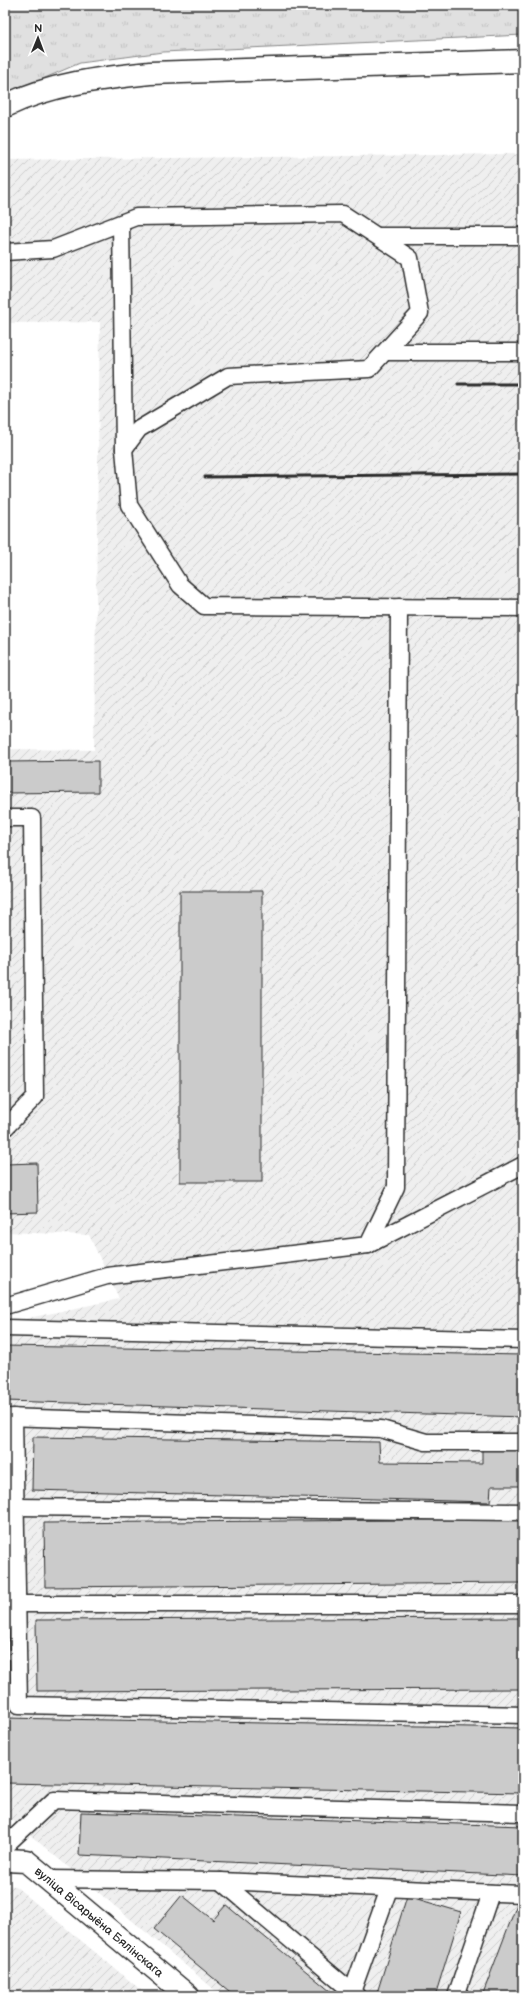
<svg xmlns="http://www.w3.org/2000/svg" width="528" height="2001" font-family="'Balsamiq Sans',sans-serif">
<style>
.industrial{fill:url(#industrial-furrows)}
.grass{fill:url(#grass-tufts);stroke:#868686}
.building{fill:#cbcbcb;stroke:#2b2b2b}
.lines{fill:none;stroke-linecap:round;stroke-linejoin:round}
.service-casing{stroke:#2b2b2b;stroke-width:19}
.minor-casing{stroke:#2b2b2b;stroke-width:25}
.service{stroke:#fff;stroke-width:16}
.minor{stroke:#fff;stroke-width:22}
.rail{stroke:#2b2b2b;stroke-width:3}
.labels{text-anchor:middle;stroke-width:3.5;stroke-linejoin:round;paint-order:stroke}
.street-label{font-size:12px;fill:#2b2b2b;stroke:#fff}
</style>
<defs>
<pattern id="industrial-furrows" width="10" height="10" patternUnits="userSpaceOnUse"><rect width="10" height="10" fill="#efefef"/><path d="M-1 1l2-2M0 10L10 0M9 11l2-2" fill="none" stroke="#cdcdcd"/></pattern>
<pattern id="grass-tufts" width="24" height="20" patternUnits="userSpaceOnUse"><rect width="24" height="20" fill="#e0e0e0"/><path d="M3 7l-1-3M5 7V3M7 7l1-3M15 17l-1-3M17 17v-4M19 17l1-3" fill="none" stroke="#c0c0c0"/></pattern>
</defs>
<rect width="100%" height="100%" fill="#fff"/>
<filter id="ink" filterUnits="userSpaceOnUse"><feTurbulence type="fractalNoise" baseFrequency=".025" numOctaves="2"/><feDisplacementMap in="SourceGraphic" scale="8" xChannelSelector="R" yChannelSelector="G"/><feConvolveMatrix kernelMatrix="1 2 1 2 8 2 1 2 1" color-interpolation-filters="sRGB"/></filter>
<g filter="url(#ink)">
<g class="industrial">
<path d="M523,154V1996H222L5,1814V1323L119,1299L89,1235L5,1232V749L94,750L100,322L5,323V160Z"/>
<path d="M5,1885L15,1886L148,1996H5Z"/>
</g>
<path class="grass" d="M5,5H523V35L163,52L80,63L5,95Z"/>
<g class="building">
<path d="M98,761V792L5,793V762Z"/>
<rect x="180" y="891" width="82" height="291"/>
<path d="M37,1163L38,1212L5,1213V1164Z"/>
<path d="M5,1346L523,1355V1417L5,1401Z"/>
<path d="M33,1437L379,1442L380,1462L482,1463V1450H523V1486H491L490,1502L32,1490Z"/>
<path d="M523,1519V1583L45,1587L44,1523Z"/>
<path d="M5,1526L10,1681H5Z"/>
<path d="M523,1618V1689L37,1691L36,1620Z"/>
<path d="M5,1718L523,1728V1793L5,1783Z"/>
<path d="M81,1812L523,1826V1876L79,1855Z"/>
<path d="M182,1895L213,1920L226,1905L336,1996H235L154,1929Z"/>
<path d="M407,1896L461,1912L435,1996H376Z"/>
<path d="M520,1896L523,1897V1996H482Z"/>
</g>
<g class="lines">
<defs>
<g id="service">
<path d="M378,236H523"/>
<path d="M5,252L53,249L136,217L343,214L410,258L420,313L369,369L228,376L139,429L124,449L121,223"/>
<path d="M385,352H523"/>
<path d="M124,449L129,505L180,585L204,606L523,608"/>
<path d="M5,818H32L35,1097L5,1128"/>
<path d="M368,1245L523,1165"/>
<path d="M5,1306L107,1276L368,1245L396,1187L399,607"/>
<path d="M5,1328L523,1340"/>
<path d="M5,1417L381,1429L426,1442H523"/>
<path d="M14,1417L19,1705L523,1715"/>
<path d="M16,1507L523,1512"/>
<path d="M17,1604H523"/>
<path d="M5,1846L54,1800L523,1813"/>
<path d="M47,1879L221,1881L523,1894"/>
<path d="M221,1881L357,1996"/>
<path d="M352,1992L389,1889"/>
<path d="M456,1996L491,1893"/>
</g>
<g id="minor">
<path d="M5,106C50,84 101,78 150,73L523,61"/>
<path d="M5,1860L26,1861L188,1996"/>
</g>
</defs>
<use href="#service" class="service-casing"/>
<use href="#minor" class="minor-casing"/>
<use href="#service" class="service"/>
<use href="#minor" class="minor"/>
<g class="rail">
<path d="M458,384H523"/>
<path d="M205,477L523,474"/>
</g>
</g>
</g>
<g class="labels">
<g class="street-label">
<text transform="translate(99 1922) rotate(40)" y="4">вуліца Вісарыёна Бялінскага</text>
</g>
</g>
<rect width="528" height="2001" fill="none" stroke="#fff" stroke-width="20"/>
<rect x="10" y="10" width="508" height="1981" fill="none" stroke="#2b2b2b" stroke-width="1.5" filter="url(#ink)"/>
<g transform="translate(38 38) rotate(1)" stroke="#ffffff" stroke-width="3" paint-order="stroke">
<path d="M0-3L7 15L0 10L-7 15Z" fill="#2b2b2b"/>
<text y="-6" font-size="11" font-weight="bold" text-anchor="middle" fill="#2b2b2b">N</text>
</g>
</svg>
